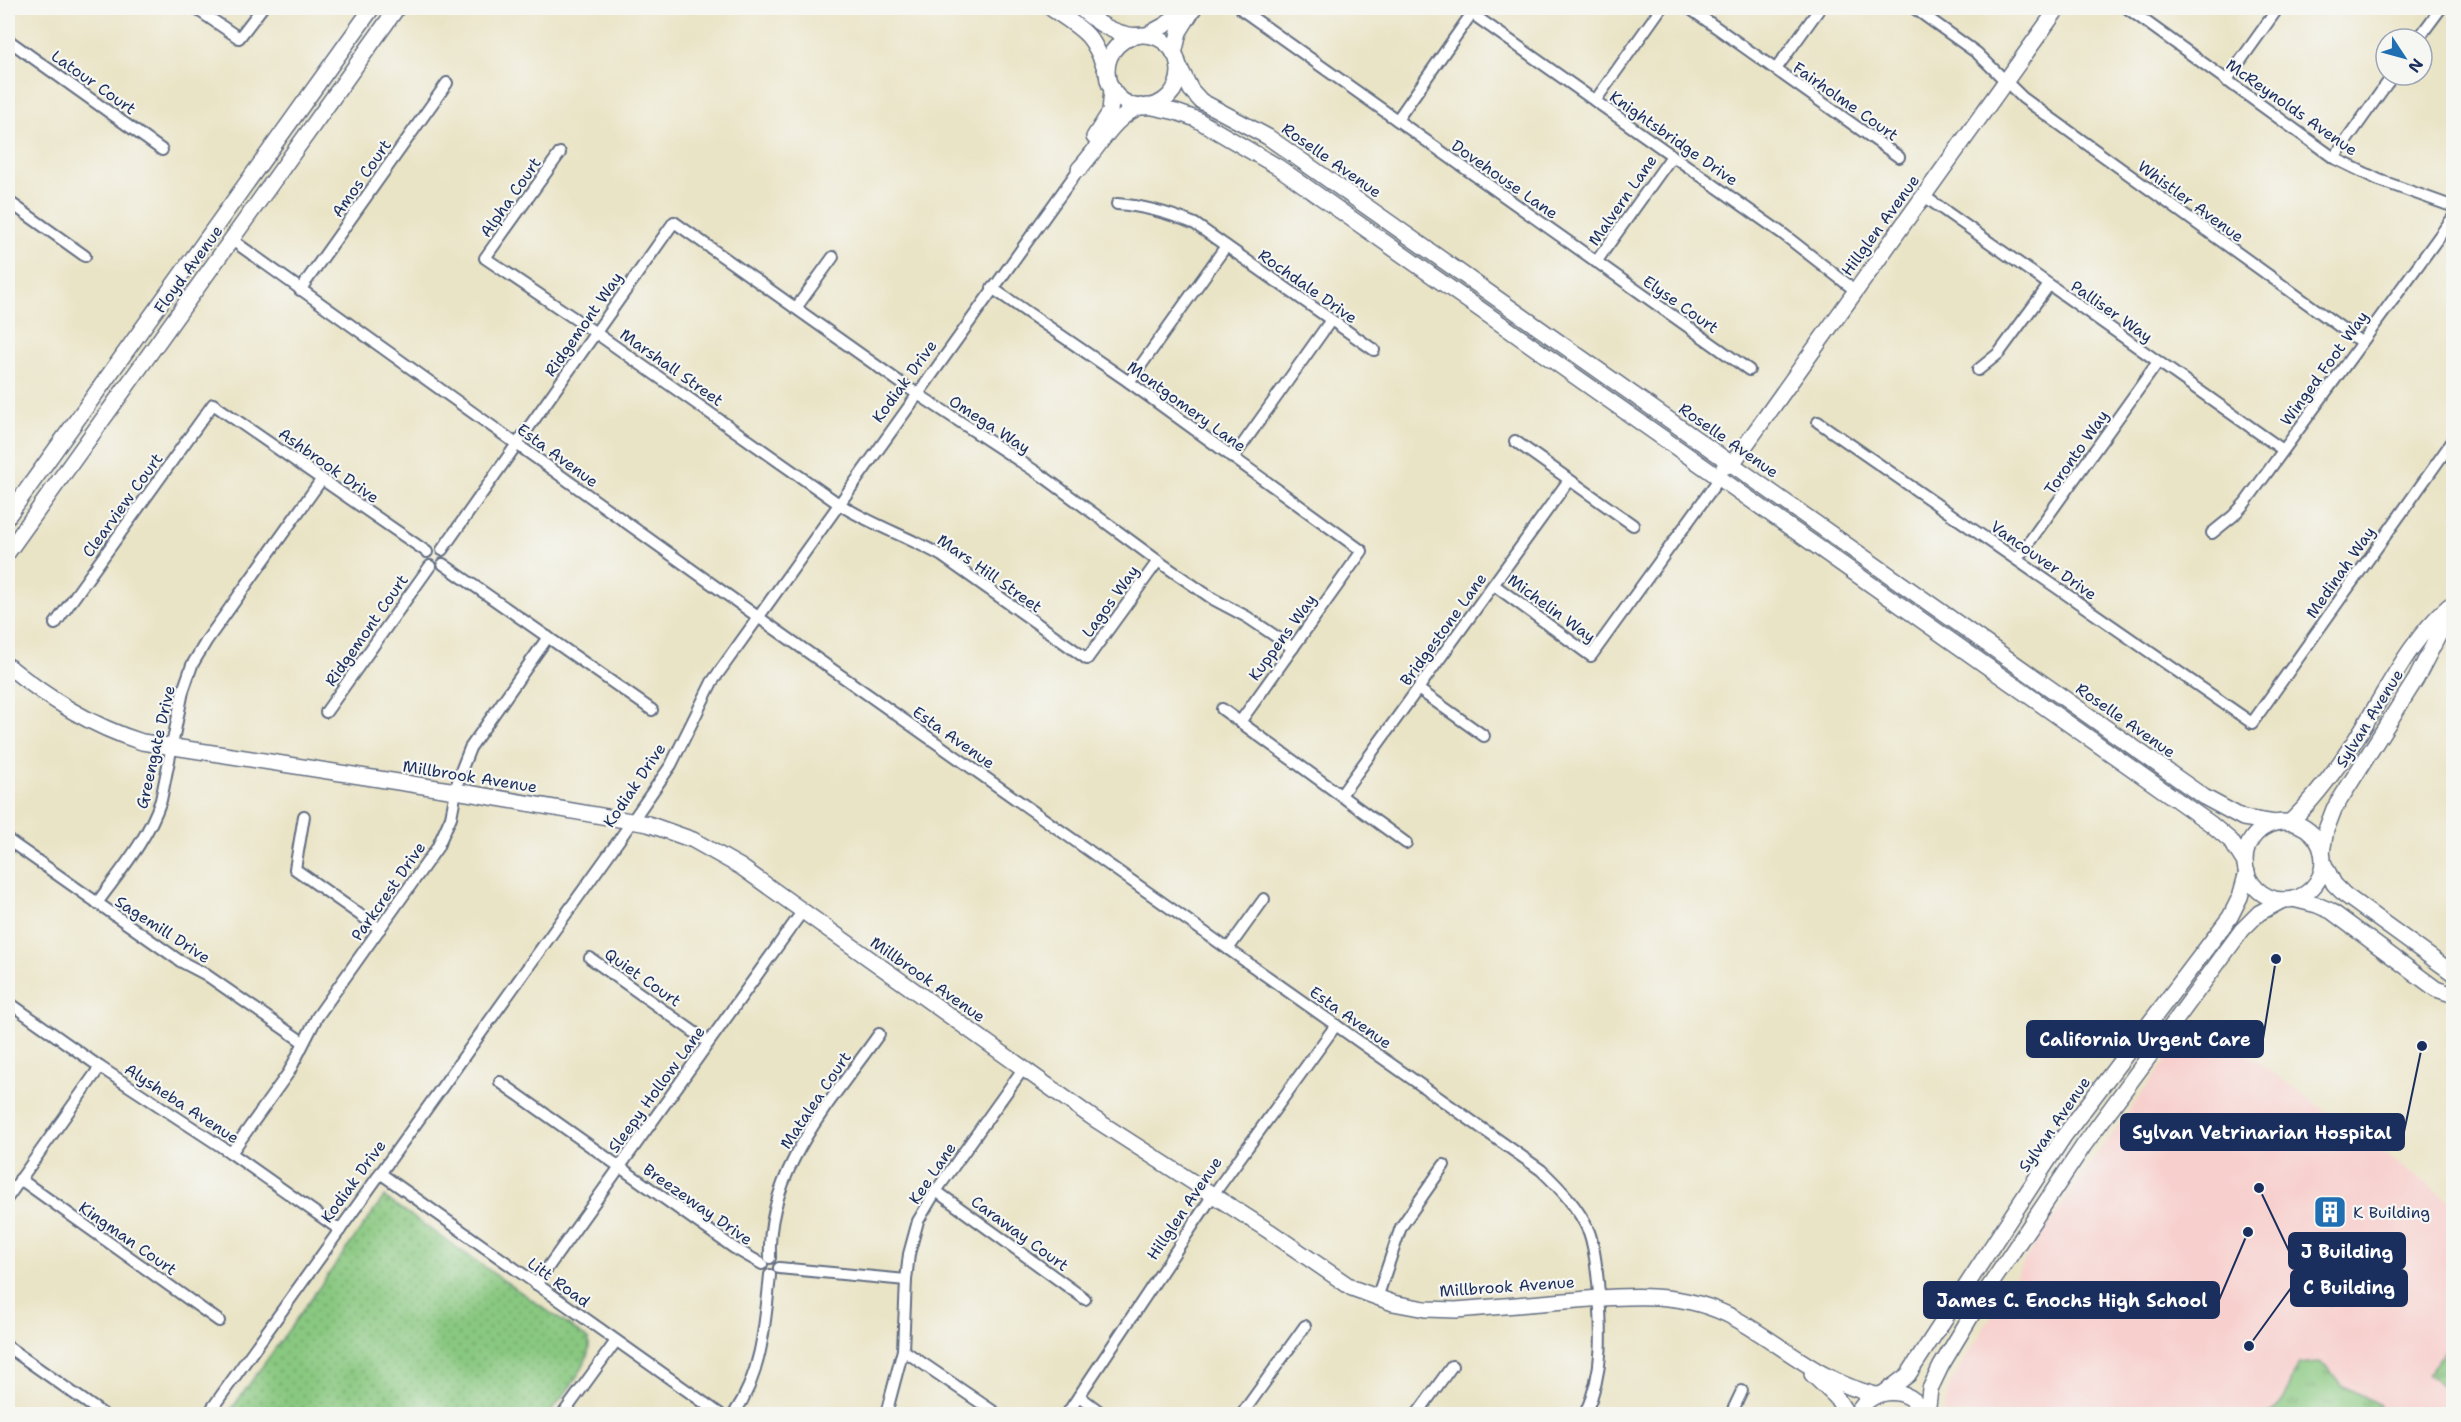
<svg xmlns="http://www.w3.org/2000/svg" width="2461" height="1422" font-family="'Shantell Sans',sans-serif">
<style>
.built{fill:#f7d0ce}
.grass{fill:url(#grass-tufts);stroke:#527c6f;stroke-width:1.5}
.park{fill:url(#park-dots);stroke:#527c6f;stroke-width:1.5}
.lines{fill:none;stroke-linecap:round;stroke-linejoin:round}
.street-casing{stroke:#636e82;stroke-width:14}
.secondary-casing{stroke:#636e82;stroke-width:18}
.street{stroke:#fff;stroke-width:10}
.secondary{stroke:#fff;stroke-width:15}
.labels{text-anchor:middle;stroke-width:4.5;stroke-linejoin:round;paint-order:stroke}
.street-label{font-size:16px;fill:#1b2f5e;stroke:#f6f6f2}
.poi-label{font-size:16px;fill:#1b2f5e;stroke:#f6f6f2;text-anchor:start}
.leader{fill:none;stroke:#1b2f5e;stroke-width:2}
.callout-dot{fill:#1b2f5e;stroke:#f6f6f2;stroke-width:2}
.callout{fill:#1b2f5e;stroke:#1b2f5e;stroke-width:2}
.callout-label{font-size:18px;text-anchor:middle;font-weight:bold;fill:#fff}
</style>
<defs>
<pattern id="grass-tufts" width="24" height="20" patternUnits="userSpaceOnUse" patternTransform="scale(1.5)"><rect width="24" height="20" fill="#89c880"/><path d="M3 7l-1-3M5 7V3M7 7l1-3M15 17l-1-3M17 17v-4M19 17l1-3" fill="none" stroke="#6fa36c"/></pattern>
<pattern id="park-dots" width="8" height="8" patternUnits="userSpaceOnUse" patternTransform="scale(1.5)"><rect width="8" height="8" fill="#89c880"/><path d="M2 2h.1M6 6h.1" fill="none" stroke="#6fa36c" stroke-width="1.8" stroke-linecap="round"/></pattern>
</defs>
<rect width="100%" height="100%" fill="#f6f6f2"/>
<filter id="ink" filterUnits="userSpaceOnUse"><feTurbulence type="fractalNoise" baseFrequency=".0167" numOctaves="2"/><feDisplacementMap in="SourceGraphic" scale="12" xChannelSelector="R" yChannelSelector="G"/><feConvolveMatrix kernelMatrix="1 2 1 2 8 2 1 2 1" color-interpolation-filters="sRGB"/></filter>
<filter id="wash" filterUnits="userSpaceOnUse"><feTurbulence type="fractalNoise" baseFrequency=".008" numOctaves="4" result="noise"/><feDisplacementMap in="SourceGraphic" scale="24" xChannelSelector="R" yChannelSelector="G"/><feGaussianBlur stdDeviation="1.35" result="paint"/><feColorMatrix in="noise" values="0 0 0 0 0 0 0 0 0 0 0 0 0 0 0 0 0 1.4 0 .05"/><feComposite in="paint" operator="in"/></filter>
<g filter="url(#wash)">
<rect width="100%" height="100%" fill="#eae4c6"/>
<path class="built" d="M2197,1018L2453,1203V1414H1944L1950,1385L2026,1258L2089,1166Z"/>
<g class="grass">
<path d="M2340,1244L2364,1260L2331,1305L2313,1291L2310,1285Z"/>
<path d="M2453,1339V1388L2447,1389L2428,1375Z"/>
<path d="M2319,1362L2327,1366L2341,1385L2378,1404L2381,1414H2268C2292,1400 2286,1383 2300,1364Z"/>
</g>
<path class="park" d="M384,1197L588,1339C596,1359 561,1398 549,1414H228Z"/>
</g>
<g filter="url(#ink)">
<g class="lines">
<defs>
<g id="street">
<path d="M195,8L239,38L262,8"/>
<path d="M1464,8L1783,234L1856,291"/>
<path d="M1689,8L1899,157"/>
<path d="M1914,8L1977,53L2023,98L2361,342"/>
<path d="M2127,8L2334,158L2379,180L2454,207"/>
<path d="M1242,10L1749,370"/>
<path d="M2418,39L2441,8"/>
<path d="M8,40L162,150"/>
<path d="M1776,69L1820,8"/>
<path d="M2226,81L2278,8"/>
<path d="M1595,101L1661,8"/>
<path d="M1397,120L1472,13"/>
<path d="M560,153L485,258L596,333L839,504C872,525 909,537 942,556L1087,659L1158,561"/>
<path d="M2334,158L2393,75"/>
<path d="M1924,196L2283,450"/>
<path d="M8,201L85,256"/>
<path d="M1117,204C1145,206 1169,213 1195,224L1374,350"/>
<path d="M232,240L758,617L1541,1170C1560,1188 1579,1208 1589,1232C1595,1248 1596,1266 1598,1282C1602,1329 1605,1371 1585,1414"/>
<path d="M1596,262L1672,156"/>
<path d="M992,288L1129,382L1362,551L1240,722L1222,709"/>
<path d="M300,290L447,83"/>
<path d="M796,308L833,257"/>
<path d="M1978,370L1999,353L2049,285"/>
<path d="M1129,382L1226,246"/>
<path d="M1818,422L2252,723L2454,439"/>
<path d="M1515,441L1633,525"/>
<path d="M1233,458L1331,320"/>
<path d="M2212,533L2233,516L2245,503L2454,216"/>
<path d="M442,550L674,222L901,383L1044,477L1158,561L1213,599L1247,617L1293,648"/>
<path d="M2017,559L2158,362"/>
<path d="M443,564L652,710"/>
<path d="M1494,585L1591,656L1719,479"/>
<path d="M55,624L213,404L427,552"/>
<path d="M1418,689L1484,736"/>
<path d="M326,712L430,566"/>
<path d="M1240,722L1406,843"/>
<path d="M1341,795L1569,480"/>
<path d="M304,816L295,869L380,929"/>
<path d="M8,840L180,961L205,974L303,1042"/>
<path d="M97,903C121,870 148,839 161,800L183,691L192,665L207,640L322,479"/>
<path d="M1228,949L1264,899"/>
<path d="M590,958L708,1042"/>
<path d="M8,1002L100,1067L231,1153L340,1230"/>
<path d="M500,1082L734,1248L762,1264"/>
<path d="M231,1153L289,1072L317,1017L437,848L451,817L459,776L470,748L548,637"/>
<path d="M380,1173L720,1414"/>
<path d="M20,1179L219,1321"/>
<path d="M936,1191L1085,1299"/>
<path d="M8,1197L100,1067"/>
<path d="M770,1258C766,1170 832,1101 879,1034"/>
<path d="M779,1268L906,1280"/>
<path d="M536,1284L802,912"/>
<path d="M1377,1298L1401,1227L1444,1165"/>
<path d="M8,1347L103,1414"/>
<path d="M903,1350L997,1414"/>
<path d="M1079,1396L1103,1414"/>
<path d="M208,1414L619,840L671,765L712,682L1079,169"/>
<path d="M563,1414L616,1341"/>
<path d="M734,1414C762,1373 765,1324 770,1275"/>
<path d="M886,1414L903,1350L906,1280L909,1254L918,1221L936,1191L1023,1069"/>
<path d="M1067,1414L1213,1195L1336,1025"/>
<path d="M1242,1414L1305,1326"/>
<path d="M1417,1414L1452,1366"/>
<path d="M1731,1414L1742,1391"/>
</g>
<g id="secondary">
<path d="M1051,8C1084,31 1092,32 1106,71"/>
<path d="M1080,8C1097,23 1113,34 1137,36"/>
<path d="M1147,35L1167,24L1183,8"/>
<circle cx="1143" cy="71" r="36"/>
<path d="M1174,54L1179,32L1194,8"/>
<path d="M1178,64L1191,90L1201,101L1268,137L2204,797L2243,818L2275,823"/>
<path d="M1148,106L1176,112L1196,119L1278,167L2211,824L2231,841L2245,863"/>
<path d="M1094,137L1110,112L1112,89"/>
<path d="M1079,169C1099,148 1113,117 1141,106"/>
<path d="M1724,467L1732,464L2058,8"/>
<path d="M8,516L372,8"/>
<path d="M8,552L397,8"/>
<path d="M8,666C49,699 91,726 142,742L456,791L648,824L693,840L741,867L1093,1118L1269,1231L1352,1288L1393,1303L1425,1309L1456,1310C1492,1307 1529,1304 1565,1301C1624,1296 1682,1289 1736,1319C1783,1345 1822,1383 1876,1395"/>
<circle cx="2284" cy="861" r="39"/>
<path d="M2290,822C2318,796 2341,763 2361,731C2388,688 2410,640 2449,606"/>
<path d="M2322,852L2326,830L2334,809L2416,679L2454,605"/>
<path d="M2323,862L2334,884L2345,895L2454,974"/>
<path d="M2293,899L2317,905L2331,911L2436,989L2454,995"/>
<path d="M1812,1374L1836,1397L1847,1414"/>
<path d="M1884,1393L1908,1375L2064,1136L2230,917L2240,897L2247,872"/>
<path d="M1857,1414C1870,1387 1911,1384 1924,1414"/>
<path d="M1927,1414L1930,1389L1941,1366L1983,1296L2084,1145L2242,930L2259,913L2283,900"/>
</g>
</defs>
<use href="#street" class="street-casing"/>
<use href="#secondary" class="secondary-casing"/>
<use href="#street" class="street"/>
<use href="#secondary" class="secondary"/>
</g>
</g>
<defs>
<symbol id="building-square" viewBox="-11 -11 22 22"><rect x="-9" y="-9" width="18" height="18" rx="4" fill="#1f6fb2" stroke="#f6f6f2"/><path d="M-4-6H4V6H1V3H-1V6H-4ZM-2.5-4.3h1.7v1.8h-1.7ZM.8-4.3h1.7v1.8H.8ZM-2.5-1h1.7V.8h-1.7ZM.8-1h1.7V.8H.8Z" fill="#fff"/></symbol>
</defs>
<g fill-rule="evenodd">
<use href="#building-square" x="2311" y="1193" width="38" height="38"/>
</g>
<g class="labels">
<g class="street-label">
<text transform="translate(94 82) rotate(35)" y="6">Latour Court</text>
<text transform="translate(1846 101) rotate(35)" y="6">Fairholme Court</text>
<text transform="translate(2292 107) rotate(35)" y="6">McReynolds Avenue</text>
<text transform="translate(1674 138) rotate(35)" y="6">Knightsbridge Drive</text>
<text transform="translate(1332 160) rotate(35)" y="6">Roselle Avenue</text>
<text transform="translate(361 178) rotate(-55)" y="6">Amos Court</text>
<text transform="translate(1505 179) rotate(35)" y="6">Dovehouse Lane</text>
<text transform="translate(510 197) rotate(-55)" y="6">Alpha Court</text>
<text transform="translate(1622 200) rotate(-55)" y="6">Malvern Lane</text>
<text transform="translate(2191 201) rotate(36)" y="6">Whistler Avenue</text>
<text transform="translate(1880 225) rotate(-54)" y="6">Hillglen Avenue</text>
<text transform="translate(188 269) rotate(-54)" y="6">Floyd Avenue</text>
<text transform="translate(1308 286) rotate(35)" y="6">Rochdale Drive</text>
<text transform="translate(1681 304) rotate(35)" y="6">Elyse Court</text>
<text transform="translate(2112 311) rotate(35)" y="6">Palliser Way</text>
<text transform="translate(583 324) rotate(-55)" y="6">Ridgemont Way</text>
<text transform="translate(672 367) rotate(35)" y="6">Marshall Street</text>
<text transform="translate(2324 368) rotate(-54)" y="6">Winged Foot Way</text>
<text transform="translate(904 381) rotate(-54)" y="6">Kodiak Drive</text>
<text transform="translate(1187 406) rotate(36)" y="6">Montgomery Lane</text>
<text transform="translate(990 424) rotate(33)" y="6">Omega Way</text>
<text transform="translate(1729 440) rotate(35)" y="6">Roselle Avenue</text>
<text transform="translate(2076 452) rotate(-55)" y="6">Toronto Way</text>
<text transform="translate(558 455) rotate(36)" y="6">Esta Avenue</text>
<text transform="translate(329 465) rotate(35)" y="6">Ashbrook Drive</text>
<text transform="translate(122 505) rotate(-54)" y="6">Clearview Court</text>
<text transform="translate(2044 560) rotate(35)" y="6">Vancouver Drive</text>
<text transform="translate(2340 572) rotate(-55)" y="6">Medinah Way</text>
<text transform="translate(990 573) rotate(35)" y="6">Mars Hill Street</text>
<text transform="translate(1110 601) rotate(-54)" y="6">Lagos Way</text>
<text transform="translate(1552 608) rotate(36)" y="6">Michelin Way</text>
<text transform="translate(1443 629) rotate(-54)" y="6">Bridgestone Lane</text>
<text transform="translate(366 630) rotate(-55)" y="6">Ridgemont Court</text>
<text transform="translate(1282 637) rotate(-54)" y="6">Kuppens Way</text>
<text transform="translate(2369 718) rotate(-58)" y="6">Sylvan Avenue</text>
<text transform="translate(2126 720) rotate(35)" y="6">Roselle Avenue</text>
<text transform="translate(954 737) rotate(35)" y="6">Esta Avenue</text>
<text transform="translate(155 747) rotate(-77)" y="6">Greengate Drive</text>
<text transform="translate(470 776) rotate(9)" y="6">Millbrook Avenue</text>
<text transform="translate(634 785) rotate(-56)" y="6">Kodiak Drive</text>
<text transform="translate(388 891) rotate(-55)" y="6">Parkcrest Drive</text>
<text transform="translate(163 929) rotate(33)" y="6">Sagemill Drive</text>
<text transform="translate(643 977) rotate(35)" y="6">Quiet Court</text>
<text transform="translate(928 979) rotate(35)" y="6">Millbrook Avenue</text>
<text transform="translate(1351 1017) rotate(35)" y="6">Esta Avenue</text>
<text transform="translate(656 1089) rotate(-54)" y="6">Sleepy Hollow Lane</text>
<text transform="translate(815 1100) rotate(-56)" y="6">Matalea Court</text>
<text transform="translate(182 1103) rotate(33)" y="6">Alysheba Avenue</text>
<text transform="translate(2054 1124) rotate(-55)" y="6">Sylvan Avenue</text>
<text transform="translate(932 1173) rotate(-56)" y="6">Kee Lane</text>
<text transform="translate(353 1181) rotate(-54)" y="6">Kodiak Drive</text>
<text transform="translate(698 1204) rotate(35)" y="6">Breezeway Drive</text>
<text transform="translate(1184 1208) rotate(-56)" y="6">Hillglen Avenue</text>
<text transform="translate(1020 1233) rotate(36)" y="6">Caraway Court</text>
<text transform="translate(128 1238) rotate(35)" y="6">Kingman Court</text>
<text transform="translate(559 1282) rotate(36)" y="6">Litt Road</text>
<text transform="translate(1507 1286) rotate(-4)" y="6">Millbrook Avenue</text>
</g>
<g class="poi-label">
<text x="2353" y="1218">K Building</text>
</g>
</g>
<path class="leader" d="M2276 959L2263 1039M2422 1046L2404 1132M2259 1188L2289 1251M2249 1346L2291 1288M2248 1232L2219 1300"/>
<g class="callout-dot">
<circle cx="2276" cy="959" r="6"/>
<circle cx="2422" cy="1046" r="6"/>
<circle cx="2259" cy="1188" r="6"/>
<circle cx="2249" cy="1346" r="6"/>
<circle cx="2248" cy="1232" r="6"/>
</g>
<g class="callout">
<rect x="2027" y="1021" width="236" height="36" rx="6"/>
<rect x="2121" y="1114" width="283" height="36" rx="6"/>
<rect x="2289" y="1233" width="116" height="36" rx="6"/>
<rect x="2291" y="1270" width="116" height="36" rx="6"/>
<rect x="1924" y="1282" width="295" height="36" rx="6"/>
</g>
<g class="callout-label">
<text x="2145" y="1046">California Urgent Care</text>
<text x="2262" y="1139">Sylvan Vetrinarian Hospital</text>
<text x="2347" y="1258">J Building</text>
<text x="2349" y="1294">C Building</text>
<text x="2072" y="1307">James C. Enochs High School</text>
</g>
<rect width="2461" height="1422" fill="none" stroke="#f6f6f2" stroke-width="30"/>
<g transform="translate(2404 57) rotate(126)"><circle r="28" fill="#f6f6f2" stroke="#9ea6b7" stroke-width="1.5"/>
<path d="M0-4.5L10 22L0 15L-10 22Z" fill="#1f6fb2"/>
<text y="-9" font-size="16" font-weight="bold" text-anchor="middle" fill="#1b2f5e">N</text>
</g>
</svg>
